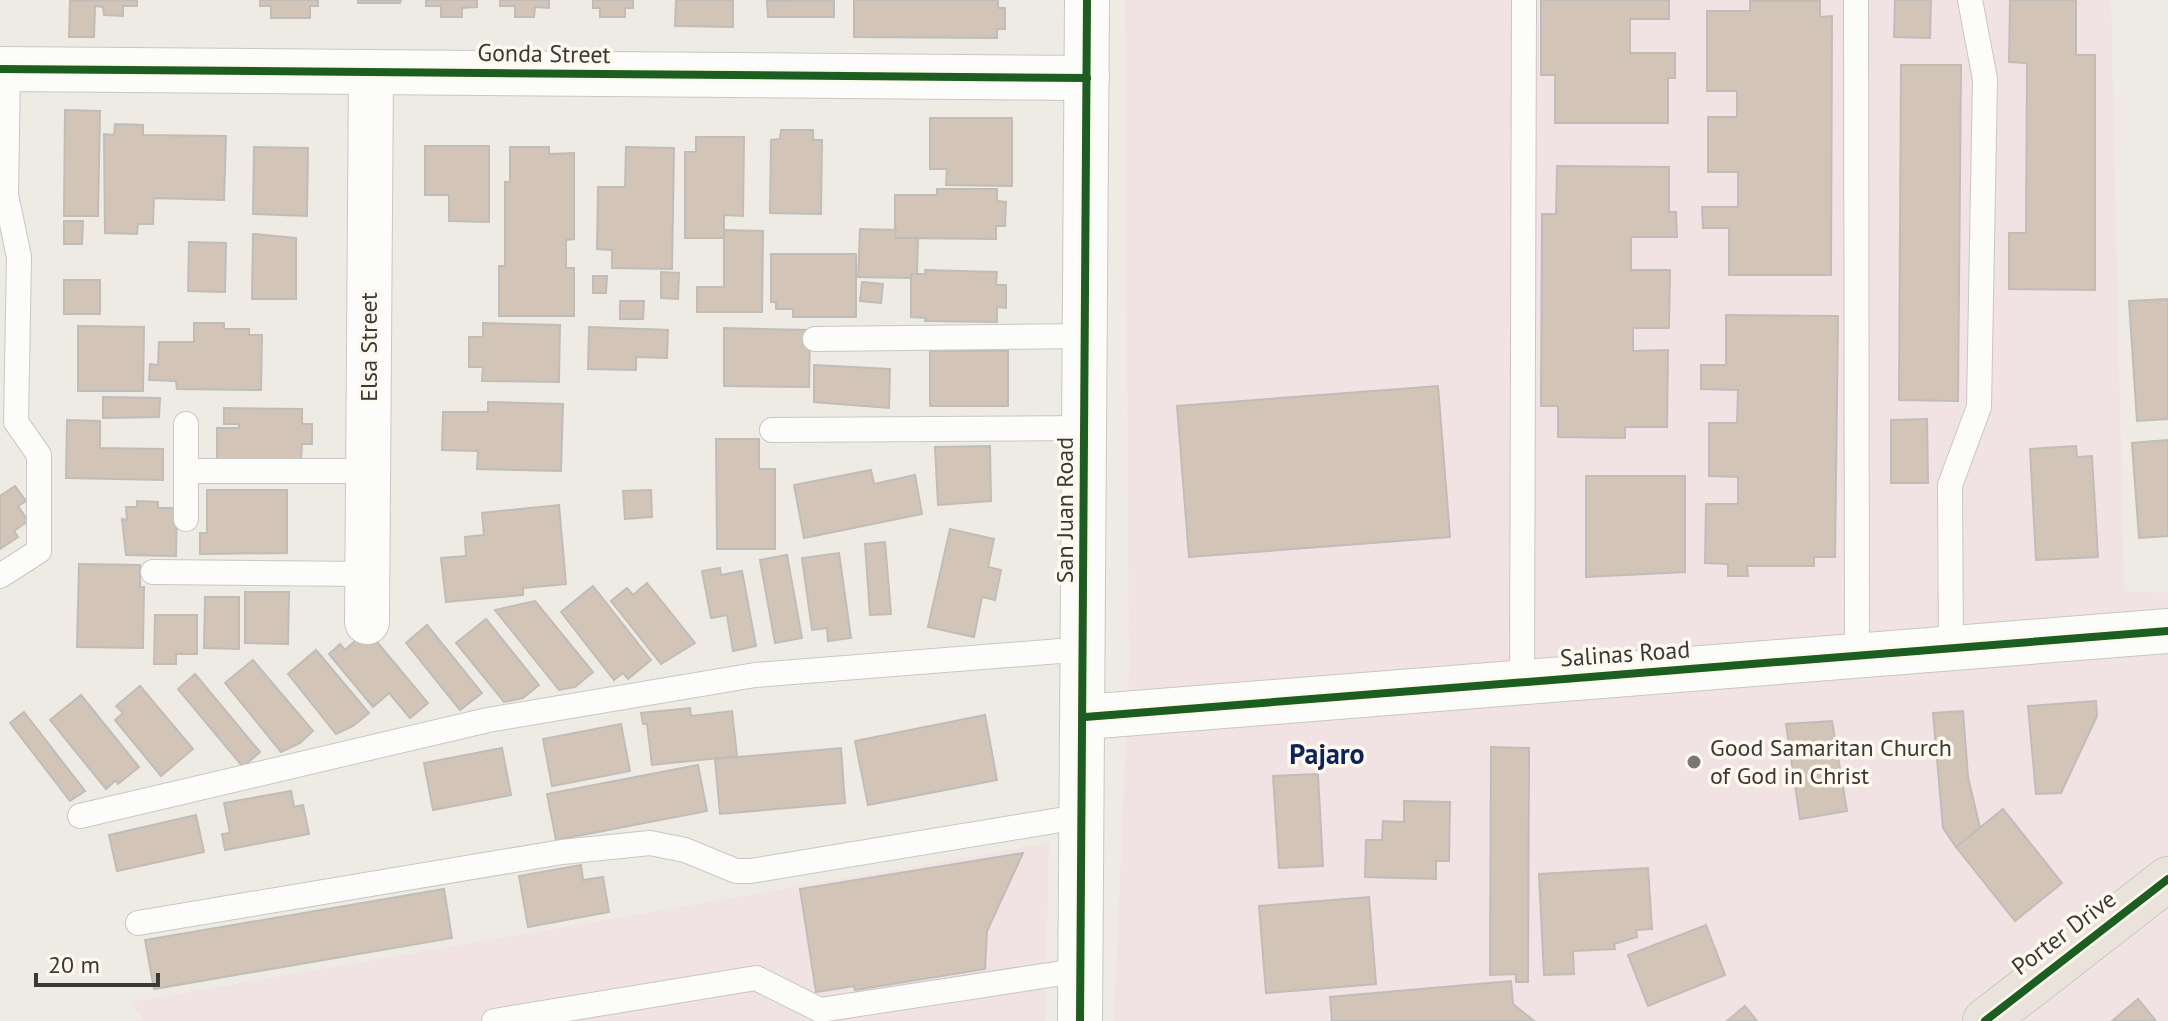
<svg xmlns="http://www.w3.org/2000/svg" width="2168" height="1021" font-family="'PT Sans',sans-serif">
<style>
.commercial{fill:#f1e2e3}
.building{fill:#d2c5b7;stroke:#c0bdb9;stroke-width:2}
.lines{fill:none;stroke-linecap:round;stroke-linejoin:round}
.lane-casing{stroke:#cac7c3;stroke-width:26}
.street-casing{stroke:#cac7c3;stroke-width:46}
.secondary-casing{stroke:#cac7c3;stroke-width:46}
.primary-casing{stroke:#cac9c5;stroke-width:46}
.lane{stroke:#fcfcfb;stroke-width:24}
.street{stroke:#fcfcfb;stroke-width:44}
.secondary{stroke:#fcfcfb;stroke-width:44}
.primary{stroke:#eae3db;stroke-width:44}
.cycleway-casing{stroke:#fef9ee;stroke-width:13}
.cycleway{stroke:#1b5e20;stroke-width:8}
.poi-dot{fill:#7a7772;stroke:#fef9ee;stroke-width:3}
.labels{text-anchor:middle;stroke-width:7;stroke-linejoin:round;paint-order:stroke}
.street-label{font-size:24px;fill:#3b3935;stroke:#fef9ee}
.poi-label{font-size:24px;fill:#3b3935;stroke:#fef9ee;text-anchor:start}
.quarter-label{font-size:28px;font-weight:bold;fill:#0d2459;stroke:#fef9ee}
</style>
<rect width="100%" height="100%" fill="#eeebe4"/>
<g class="commercial">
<path d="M1125,0H2111L2124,591L2168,593V1021H1114L1129,670Z"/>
<path d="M1049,843L1045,1021H143L132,1002Z"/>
</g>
<g class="building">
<path d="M137,0V6H123V16L104,15L103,7L95,6L94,37H69L70,1Z"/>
<path d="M260,0H318V6H310V18H271V6H260Z"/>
<path d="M358,0H401L400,3H358Z"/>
<path d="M426,0H477V7L462,8V17H441V6H426Z"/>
<path d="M500,0H549V8L535,7L534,17H515V6H500Z"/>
<path d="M593,0H633V8H625V17H600V8H593Z"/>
<path d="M676,0H733V27L675,26Z"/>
<path d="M834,0V17H768L767,1Z"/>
<path d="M854,0H998V8H1005V29H997V38L854,37Z"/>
<path d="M1541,0H1669V19H1630V53H1675V78H1668V123H1555V75H1541Z"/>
<path d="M1895,0H1931L1930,38L1894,37Z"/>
<path d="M2010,0H2076V55H2095V290L2009,289V233H2026L2027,63L2009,62Z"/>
<path d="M1750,1H1820V17L1832,16L1831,275H1729V228H1703L1702,207H1738V172H1708V117H1737V91H1707V11H1750Z"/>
<path d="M1901,65H1961L1958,401L1899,400Z"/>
<path d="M65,110L100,111L98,216H64Z"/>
<path d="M930,118H1012V186L946,185L947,169H930Z"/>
<path d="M115,124L143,125V135L226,136L224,200L154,198L153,224H138L137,234L105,233L104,134L114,135Z"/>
<path d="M781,130H813V140H822L821,214L770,213L771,140L780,139Z"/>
<path d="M696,137H744L743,216L724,215V238H685V152H696Z"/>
<path d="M425,146H489V222L449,221V195H425Z"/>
<path d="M254,147L308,148L307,216L253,214Z"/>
<path d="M510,147H549V154L574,153V239L566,240V268H574V316H499V266H505V182H510Z"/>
<path d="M626,147L674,148L672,269L612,268V250L597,249L598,187H625Z"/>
<path d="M1557,166L1669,167V212H1676L1677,237H1631V270H1670L1669,328H1633V351L1668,350L1667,427H1625V438L1558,437V406H1541L1542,214H1556Z"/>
<path d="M937,189H997V201L1006,202L1005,226H996V239L895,238V195H937Z"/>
<path d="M64,221H83L82,244H64Z"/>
<path d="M860,229L896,230L895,238H918L917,274H911V278L858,277Z"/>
<path d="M724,230L763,231L762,312H697V287H724Z"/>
<path d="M253,234L296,238V299H252Z"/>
<path d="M189,242L226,243L225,292L188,291Z"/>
<path d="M771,254H856V317H793V309H776V302H771Z"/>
<path d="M925,270L997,272L996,285H1006V308L997,307V322L925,321L926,318L911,317V274H926Z"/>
<path d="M661,272L679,273L678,299L661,298Z"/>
<path d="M593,276H607L606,293H593Z"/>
<rect x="64" y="280" width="36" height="34"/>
<path d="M862,282L883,284L881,303L860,301Z"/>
<path d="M2168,299V419L2137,421L2129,301Z"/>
<path d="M620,301H644L643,319H620Z"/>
<path d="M1726,315L1838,316L1835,557H1814V566H1747L1748,576H1728V564L1705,563L1706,504H1738V477L1709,476V423H1737L1738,390L1701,389V365H1726Z"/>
<path d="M194,323H224V329H249V335H262L261,390L177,389L176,381L149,380L150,364L158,365L159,342H194Z"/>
<path d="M483,323L560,325L559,382L482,381L483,367H469V337H483Z"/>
<path d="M78,326L144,327L143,391H78Z"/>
<path d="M589,327L668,330L667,358L636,357V370L588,369Z"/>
<path d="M724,328L810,330L809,387L724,386Z"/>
<rect x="930" y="351" width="78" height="55"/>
<path d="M814,365L890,369L889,408L814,402Z"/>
<path d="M1438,386L1450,537L1189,557L1177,406Z"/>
<path d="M103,397L160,398L159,417L103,418Z"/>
<path d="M488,402L563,404L561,471L477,469L478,451L442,450L443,412H488Z"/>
<path d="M224,408L302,409V424H312V444H302L301,459L217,461V428H239V424H224Z"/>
<path d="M1927,419L1928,483H1891V420Z"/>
<path d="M67,420L100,421V448L163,449V480L66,478Z"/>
<path d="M716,439H759V469H775V549H717Z"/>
<path d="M2168,440V536L2139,538L2132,443Z"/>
<path d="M990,446L991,501L938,505L935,447Z"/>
<path d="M2076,446L2077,457L2092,456L2098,557L2036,560L2030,449Z"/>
<path d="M871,470L874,484L915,475L922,514L804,538L794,485Z"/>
<path d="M1586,476H1685V572L1586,577Z"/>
<path d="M15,486L26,501L18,506L28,521L14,531L18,537L0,549V496Z"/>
<path d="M207,490H287V553L200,554V533H207Z"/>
<path d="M651,490L652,517L625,519L623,491Z"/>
<path d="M137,501L158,502V508H177L176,556L126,555L122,519L127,520L126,507H137Z"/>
<path d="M559,505L566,584L523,588V595L446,602L441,558L466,556L465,537L484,535L482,513Z"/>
<path d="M950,529L994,539L988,567L1001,570L995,600L982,597L974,637L928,627Z"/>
<path d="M885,542L891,614L870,615L865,544Z"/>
<path d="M839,553L851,638L828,641L827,628L812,630L802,558Z"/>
<path d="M787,555L802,638L775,643L760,560Z"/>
<path d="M79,564L140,565V587H144L143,648L77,647Z"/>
<path d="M720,568L721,575L742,571L756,646L733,651L727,615L711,618L702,571Z"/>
<path d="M647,583L695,643L661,664L611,601L627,588L633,595Z"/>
<path d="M593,586L651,660L628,679L623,673L614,680L561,612Z"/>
<path d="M245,592H289L288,644L245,643Z"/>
<path d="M205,597H239V649L204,648Z"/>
<path d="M535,601L593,672L575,687L559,690L495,610Z"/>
<path d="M155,615H197V654H176V664H154Z"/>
<path d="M486,619L539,685L523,698L504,702L456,643Z"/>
<path d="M427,625L482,693L460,710L406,643Z"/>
<path d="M367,630L428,703L410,718L389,693L373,707L329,654L340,644L345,650Z"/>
<path d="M316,650L369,713L353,726L336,734L288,674Z"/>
<path d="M253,660L313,731L300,743L281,752L225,683Z"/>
<path d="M195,674L260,752L243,767L178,689Z"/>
<path d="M140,686L193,749L161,776L115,720L123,713L116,706Z"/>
<path d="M81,695L139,767L118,784L116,780L106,789L50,720Z"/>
<path d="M2096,701L2097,716L2061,793L2036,794L2028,706Z"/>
<path d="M690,708L691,716L732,711L737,756L652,765L647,724H643L641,713Z"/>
<path d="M1963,711L1968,777L1980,828L1956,847L1943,828L1933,713Z"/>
<path d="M24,712L85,791L70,801L10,723Z"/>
<path d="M985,715L997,780L868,805L855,741Z"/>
<path d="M1832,721L1847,811L1800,819L1786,724Z"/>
<path d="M621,724L630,771L552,786L543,739Z"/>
<path d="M1491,747L1529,748L1528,982H1516V974L1490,975Z"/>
<path d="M502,748L511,795L433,810L424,763Z"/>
<path d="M841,748L845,803L720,814L715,759Z"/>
<path d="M698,765L707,811L556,840L547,794Z"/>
<path d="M1318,774L1323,866L1279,868L1273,776Z"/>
<path d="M291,791L294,807L303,805L309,834L225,850L222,834L230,833L224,803Z"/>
<path d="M1404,801L1450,802L1449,861H1436V879L1365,877L1366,840H1382L1383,821L1404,822Z"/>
<path d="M2003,809L2062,883L2015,921L1956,847Z"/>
<path d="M196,815L204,852L117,871L109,835Z"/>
<path d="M1023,853L987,931L985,969L855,990L854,986L816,992L800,889Z"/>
<path d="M581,865L583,880L603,877L609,912L528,927L519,876Z"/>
<path d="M1648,868L1652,929L1636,930L1637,937L1614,944L1615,949L1573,951L1574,974L1544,975L1539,874Z"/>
<path d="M444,889L452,938L154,989L145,940Z"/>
<path d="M1369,897L1376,984L1266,993L1259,906Z"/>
<path d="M1706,925L1725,975L1648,1006L1628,955Z"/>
<path d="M1511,981L1513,1004L1534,1021H1332L1330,997Z"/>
<path d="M2138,999L2156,1021H2112Z"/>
<path d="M1745,1006L1757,1021H1727Z"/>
</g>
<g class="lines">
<defs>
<g id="lane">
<path d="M1856,0L1857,656"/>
<path d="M815,339L1085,336"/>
<path d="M186,424V519"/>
<path d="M772,430L1085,428"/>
<path d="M186,471H369"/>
<path d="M153,572L368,574"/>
<path d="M0,576L39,551V455L16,422L19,257L6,195L8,69"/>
<path d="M1951,648L1950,485L1979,407L1985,79L1970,0"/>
<path d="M1522,682L1524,0"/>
<path d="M80,816L488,720L755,675L1085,649"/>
<path d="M138,923L562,852L650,843L685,850L736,871H751L1084,816"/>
<path d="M494,1021L756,978L820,1010L1082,970"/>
</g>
<g id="street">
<path d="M0,69L1087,78"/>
<path d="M367,622L371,72"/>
</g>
<g id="secondary">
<path d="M1085,717L2168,631"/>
<path d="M1080,1021L1087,0"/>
</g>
<path id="primary" d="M1985,1021L2168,879"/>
</defs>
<use href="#lane" class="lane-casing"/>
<use href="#street" class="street-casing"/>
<use href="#secondary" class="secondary-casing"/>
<use href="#primary" class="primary-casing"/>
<use href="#lane" class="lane"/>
<use href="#street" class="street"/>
<use href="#secondary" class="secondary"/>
<use href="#primary" class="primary"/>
<defs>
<g id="cycleway">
<path d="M0,69L1087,78"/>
<path d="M1085,717L2168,631"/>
<path d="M1080,1021L1087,0"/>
<path d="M1985,1021L2168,879"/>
</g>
</defs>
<use href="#cycleway" class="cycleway-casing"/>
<use href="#cycleway" class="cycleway"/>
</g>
<circle class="poi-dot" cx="1694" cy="762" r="8"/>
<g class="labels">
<g class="street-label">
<text transform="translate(544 54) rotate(1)" y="8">Gonda Street</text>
<text transform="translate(369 347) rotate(-90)" y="8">Elsa Street</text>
<text transform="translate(1065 510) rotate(-90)" y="8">San Juan Road</text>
<text transform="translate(1625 654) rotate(-4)" y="8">Salinas Road</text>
<text transform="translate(2064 933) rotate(-37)" y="8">Porter Drive</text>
</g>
<g class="poi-label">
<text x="1710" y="756">Good Samaritan Church<tspan x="1710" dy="28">of God in Christ</tspan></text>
</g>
<g class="quarter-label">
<text x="1327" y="764">Pajaro</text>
</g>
</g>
<path d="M36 973v12h122v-12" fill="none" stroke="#3b3935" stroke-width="4"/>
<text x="48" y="973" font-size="24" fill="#3b3935" stroke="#fef9ee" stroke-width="6" paint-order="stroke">20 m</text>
</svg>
